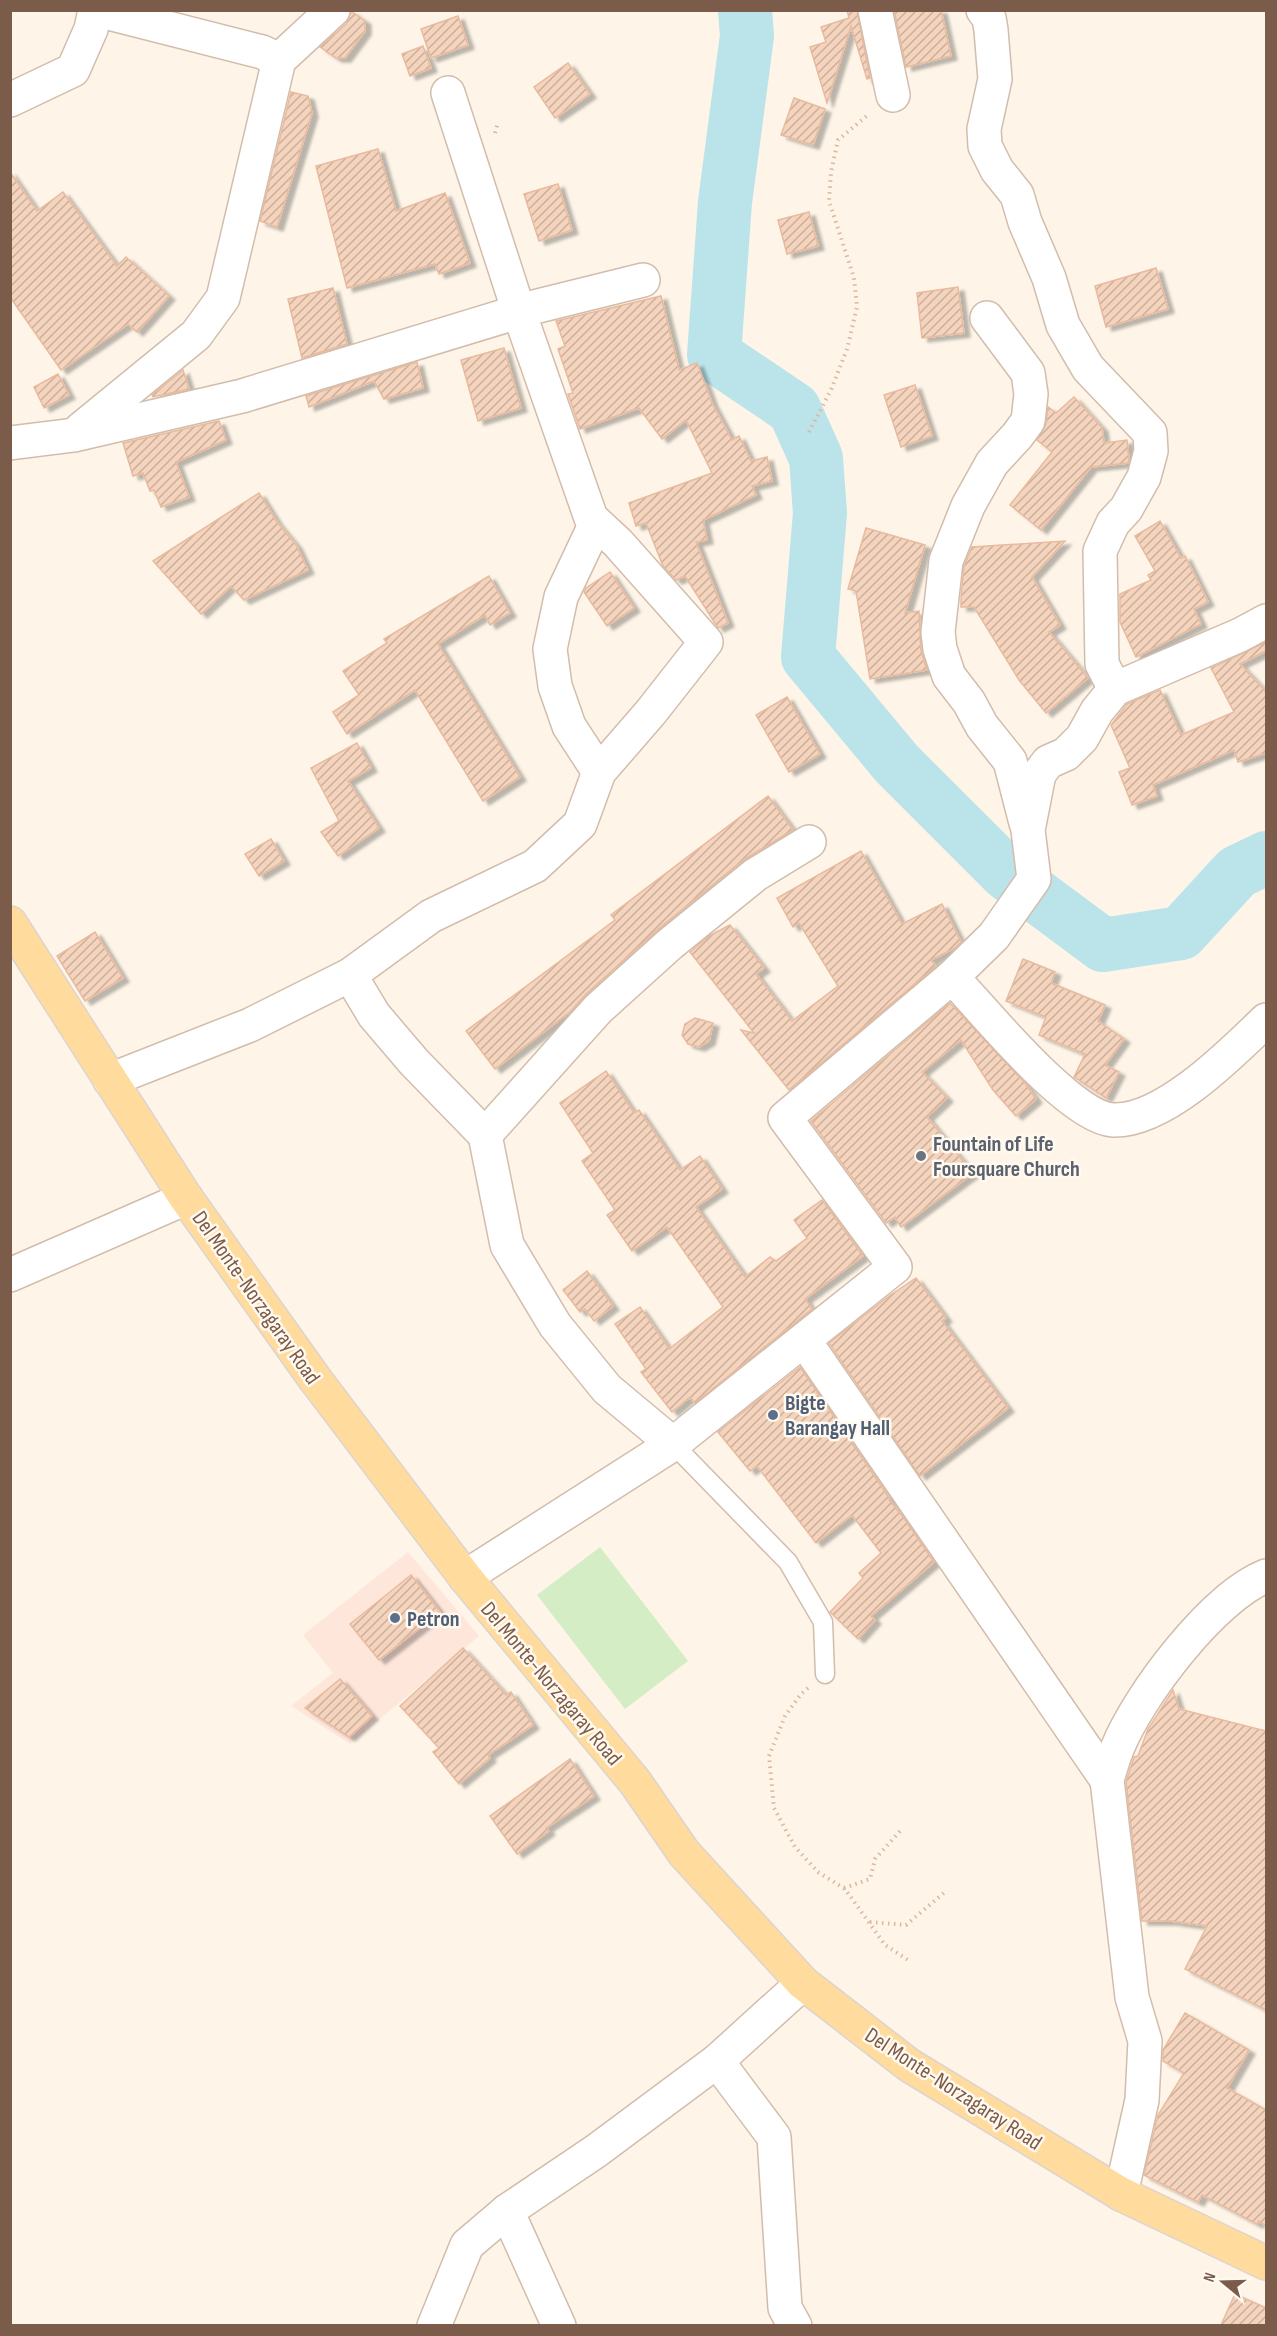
<svg xmlns="http://www.w3.org/2000/svg" width="1277" height="2336" font-family="'Sofia Sans Condensed',sans-serif">
<style>
.commercial{fill:#ffe6db}
.green{fill:#d5edc5}
.lines{fill:none;stroke-linecap:round;stroke-linejoin:round}
.river{stroke:#bae3ea;stroke-width:54}
.building{fill:url(#building-hatch);stroke:#e9ba9d;stroke-width:1.5;filter:url(#shadow)}
.service-casing{stroke:#d2bdac;stroke-width:21}
.minor-casing{stroke:#d2bdac;stroke-width:36}
.tertiary-casing{stroke:#d2bdac;stroke-width:36}
.primary-casing{stroke:#ddd4d0;stroke-width:36}
.path{stroke:#dbb7a0;stroke-width:4;stroke-dasharray:1.5 4.5;stroke-linecap:butt}
.service{stroke:#fff;stroke-width:18}
.minor{stroke:#fff;stroke-width:33}
.tertiary{stroke:#fff;stroke-width:33}
.primary{stroke:#ffdb9e;stroke-width:33}
.worship-dot{fill:#6b7280;stroke:#fff9f0;stroke-width:2}
.service-dot{fill:#5c6f8a;stroke:#fff9f0;stroke-width:2}
.labels{text-anchor:middle;stroke-width:5;stroke-linejoin:round;paint-order:stroke}
.worship-label{font-size:22px;font-weight:bold;fill:#5b616d;stroke:#fff9f0;text-anchor:start}
.street-label{font-size:22px;fill:#7b5b49;stroke:#fff9f0}
.service-label{font-size:22px;font-weight:bold;fill:#4e5e75;stroke:#fff9f0;text-anchor:start}
</style>
<defs>
<pattern id="building-hatch" width="6" height="6" patternUnits="userSpaceOnUse" patternTransform="scale(1.5)"><rect width="6" height="6" fill="#f5d4be"/><path d="M-1 1l2-2M0 6l6-6M5 7l2-2" fill="none" stroke="#cbaf9c"/></pattern>
<filter id="shadow"><feDropShadow dx="6" dy="4" stdDeviation="1.5" flood-color="#0004"/></filter>
</defs>
<rect width="100%" height="100%" fill="#fef5e8"/>
<path class="commercial" d="M408,1552L479,1636L350,1744L291,1706L333,1673L303,1635Z"/>
<path class="green" d="M600,1547L688,1661L625,1709L537,1595Z"/>
<g class="lines">
<path class="river" d="M745,10L747,36L725,202L714,355L794,409L816,458L820,513L808,657L897,764L1006,873L1103,945L1181,933L1237,872L1266,858"/>
</g>
<g class="building">
<path d="M847,10H857L870,78L867,79L851,26L827,103L810,47L826,42L821,27L849,18Z"/>
<path d="M894,10H941L951,56L906,67Z"/>
<path d="M351,11L365,21V31L345,58H336L320,47L346,24Z"/>
<path d="M458,16L468,45L431,58L421,29Z"/>
<path d="M423,46L431,68L410,76L402,54Z"/>
<path d="M568,63L590,94L555,118L534,87Z"/>
<path d="M291,92L308,96L312,113L277,227L260,221Z"/>
<path d="M794,98L825,109L813,145L781,135Z"/>
<path d="M378,149L396,211L445,193L470,263L439,274L435,264L347,288L316,166Z"/>
<path d="M10,172L37,211L63,192L117,266L126,257L169,296L137,332L128,324L61,370L10,297Z"/>
<path d="M558,184L572,230L539,241L524,194Z"/>
<path d="M809,212L818,246L787,254L778,220Z"/>
<path d="M1156,268L1168,309L1106,327L1095,286Z"/>
<path d="M958,287L964,333L922,338L917,293Z"/>
<path d="M333,288L347,344L302,358L288,299Z"/>
<path d="M661,296L679,370L697,363L712,403L732,440L739,436L751,461L767,457L772,481L752,486L756,495L703,520L707,540L696,542L728,623L718,628L685,576L676,580L663,566L646,523L636,526L629,503L712,473L686,420L662,439L639,408L580,429L568,394L573,393L558,349L565,346L556,321Z"/>
<path d="M504,348L521,408L478,421L461,360Z"/>
<path d="M417,362L423,388L384,399L374,381L309,407L306,396Z"/>
<path d="M183,370L189,389L153,397L152,395Z"/>
<path d="M58,374L69,395L44,408L34,387Z"/>
<path d="M915,385L932,436L901,447L884,395Z"/>
<path d="M1074,397L1102,428L1104,443L1127,440L1129,460L1128,463L1091,467L1041,530L1010,505L1052,452L1037,440L1046,424L1048,407L1056,413Z"/>
<path d="M219,421L226,440L176,462L189,497L161,507L154,490L150,491L143,473L133,476L123,443Z"/>
<path d="M259,493L277,522L296,545L308,570L244,600L231,586L201,614L153,561Z"/>
<path d="M1160,521L1181,558L1185,556L1208,602L1194,609L1201,624L1136,657L1120,622V594L1151,580L1148,575L1155,571L1135,536Z"/>
<path d="M866,528L925,545L905,613L919,611L921,651L927,670L870,679L856,591L848,589Z"/>
<path d="M1065,541L1032,577L1060,625L1049,632L1088,678L1046,713L1019,680L974,607H961V598L964,566L972,547Z"/>
<path d="M610,572L634,608L607,626L584,592L586,588Z"/>
<path d="M489,576L510,613L490,625L485,615L438,644L520,777L483,801L415,690L347,734L333,712L359,695L343,671L387,643L384,639Z"/>
<path d="M1266,642V651L1240,664L1266,692V753L1238,762L1234,750L1153,785L1157,796L1132,805L1119,772L1130,768L1111,725L1127,704L1160,690L1181,735L1234,712L1211,668Z"/>
<path d="M787,697L820,754L789,772L756,715Z"/>
<path d="M357,743L371,768L348,781L379,828L338,856L321,832L339,821L311,768Z"/>
<path d="M768,796L793,830L743,860L657,930L585,995L571,1011L495,1069L466,1031L615,920L611,915Z"/>
<path d="M271,839L284,861L259,876L245,854Z"/>
<path d="M861,851L902,924L942,904L961,942L955,948L931,960L936,966L789,1090L741,1030L754,1033L690,952L709,936L730,925L764,968L756,974L792,1021L838,986L799,923L793,927L777,898Z"/>
<path d="M95,932L123,978L85,1001L57,956Z"/>
<path d="M1023,959L1055,972L1051,983L1105,1005L1098,1021L1124,1039L1105,1065L1119,1072L1106,1098L1074,1077L1085,1054L1039,1035L1046,1017L1006,1001Z"/>
<path d="M950,1003L1025,1083L1036,1099L1016,1116L993,1090L961,1040L922,1072L947,1098L927,1117L973,1173L901,1227L895,1217L886,1223L811,1121Z"/>
<path d="M695,1018L713,1023L709,1041L699,1047L688,1044L682,1035L685,1024Z"/>
<path d="M606,1071L634,1113L639,1110L680,1170L700,1156L722,1189L696,1207L745,1277L770,1257L776,1261L807,1238L794,1220L822,1200L863,1256L805,1299L812,1309L695,1403L690,1397L672,1412L641,1372L646,1369L615,1324L640,1307L669,1349L723,1307L667,1227L632,1251L607,1215L615,1210L582,1161L593,1153L560,1103Z"/>
<path d="M587,1271L613,1306L594,1321L585,1309L580,1312L563,1290Z"/>
<path d="M916,1278L946,1318L942,1321L1008,1408L920,1476L829,1343L889,1296Z"/>
<path d="M800,1367L890,1499L889,1500L903,1517L934,1562L871,1616L875,1620L858,1639L830,1612L863,1578L859,1573L881,1553L852,1515L816,1543L757,1466L750,1471L718,1432Z"/>
<path d="M411,1575L440,1612L379,1660L350,1624Z"/>
<path d="M463,1648L506,1695L511,1692L533,1725L488,1755L490,1758L459,1784L433,1752L439,1748L400,1706Z"/>
<path d="M340,1679L372,1716L349,1737L305,1708Z"/>
<path d="M1173,1690L1179,1709L1266,1731V2010L1185,1969L1207,1926L1171,1921H1142L1126,1782L1134,1757L1138,1756L1148,1729Z"/>
<path d="M570,1759L594,1796L546,1828L549,1831L517,1854L490,1816Z"/>
<path d="M1185,2013L1249,2050L1227,2088L1266,2110V2226L1259,2221L1257,2224L1202,2195L1198,2202L1144,2175L1158,2115L1184,2073L1163,2061V2050Z"/>
<path d="M1235,2294L1266,2308V2325H1221Z"/>
</g>
<g class="lines">
<defs>
<path id="service" d="M673,1444L788,1562L823,1622L825,1674"/>
<g id="minor">
<path d="M875,10L893,95"/>
<path d="M983,10L989,18L991,30L995,79L984,129L985,146L997,170L1017,195L1025,222L1049,278L1063,325L1088,368L1150,433L1151,451L1144,477L1126,509L1113,523L1100,551L1102,664L1115,689"/>
<path d="M279,60L333,10"/>
<path d="M10,100L73,70L91,29L95,10"/>
<path d="M987,318L1028,373L1031,394L1028,421L1017,436L992,463L968,506L946,561L938,632L940,649L949,676L969,702L982,726L1010,761L1026,823"/>
<path d="M81,429L196,335L223,298L279,60L262,52L97,10"/>
<path d="M10,443L74,435L242,396L534,307L643,280"/>
<path d="M596,523L561,597L550,649L555,686L569,726L599,772"/>
<path d="M350,975L374,1015L414,1062L485,1135L507,1245L555,1325L607,1389L673,1444"/>
<path d="M952,977C983,1010 1071,1118 1113,1120C1164,1122 1232,1053 1266,1020"/>
<path d="M110,1080L250,1025L350,975L431,916L535,866L580,824L599,772L651,712L706,642L618,543L591,518L519,312L448,93"/>
<path d="M485,1135L598,1009L670,944L755,875L809,842"/>
<path d="M804,1340L1107,1780"/>
<path d="M465,1577L673,1444L895,1267L785,1118L952,977L994,936L1034,879L1028,830L1039,774L1048,762L1066,754L1082,738L1097,711L1115,689L1240,635L1266,621"/>
<path d="M717,2061L774,2137L785,2308L795,2326"/>
<path d="M1121,2194L1142,2100L1145,2041L1132,1997L1107,1780C1110,1770 1113,1759 1117,1749C1138,1696 1213,1597 1266,1576"/>
<path d="M507,2211L559,2326"/>
<path d="M434,2326L467,2245L507,2211L596,2151L717,2061L803,1983"/>
</g>
<path id="tertiary" d="M10,1275L186,1198"/>
<path id="primary" d="M10,923L186,1198L315,1379L465,1577L635,1782L684,1853L803,1983L909,2065L1121,2194L1266,2263"/>
</defs>
<use href="#service" class="service-casing"/>
<use href="#minor" class="minor-casing"/>
<use href="#tertiary" class="tertiary-casing"/>
<use href="#primary" class="primary-casing"/>
<g class="path">
<path d="M495,133L498,122"/>
<path d="M809,432L831,390L847,349L857,307L854,278L829,201L831,172L838,140L869,114"/>
<path d="M808,1688L801,1694L785,1716L769,1756L774,1808L795,1847L818,1872L845,1889L885,1945L908,1960"/>
<path d="M844,1888L870,1879L875,1859L901,1830"/>
<path d="M870,1922L906,1925L945,1892"/>
</g>
<use href="#service" class="service"/>
<use href="#minor" class="minor"/>
<use href="#tertiary" class="tertiary"/>
<use href="#primary" class="primary"/>
</g>
<circle class="worship-dot" cx="921" cy="1156" r="6"/>
<g class="service-dot">
<circle cx="773" cy="1415" r="6"/>
<circle cx="395" cy="1618" r="6"/>
</g>
<g class="labels">
<g class="worship-label">
<text x="933" y="1151">Fountain of Life<tspan x="933" dy="25">Foursquare Church</tspan></text>
</g>
<g class="street-label">
<text transform="translate(257 1297) rotate(55)" y="8">Del Monte-Norzagaray Road</text>
<text transform="translate(552 1683) rotate(50)" y="8">Del Monte-Norzagaray Road</text>
<text transform="translate(954 2088) rotate(33)" y="8">Del Monte-Norzagaray Road</text>
</g>
<g class="service-label">
<text x="785" y="1410">Bigte<tspan x="785" dy="25">Barangay Hall</tspan></text>
<text x="407" y="1626">Petron</text>
</g>
</g>
<rect width="1277" height="2336" fill="none" stroke="#7b5b49" stroke-width="24"/>
<g transform="translate(1223 2282) rotate(289)" stroke="#fff9f0" stroke-width="4.5" paint-order="stroke">
<path d="M0-4.5L10 22L0 15L-10 22Z" fill="#7b5b49"/>
<text y="-9" font-size="16" font-weight="bold" text-anchor="middle" fill="#7b5b49">N</text>
</g>
</svg>
